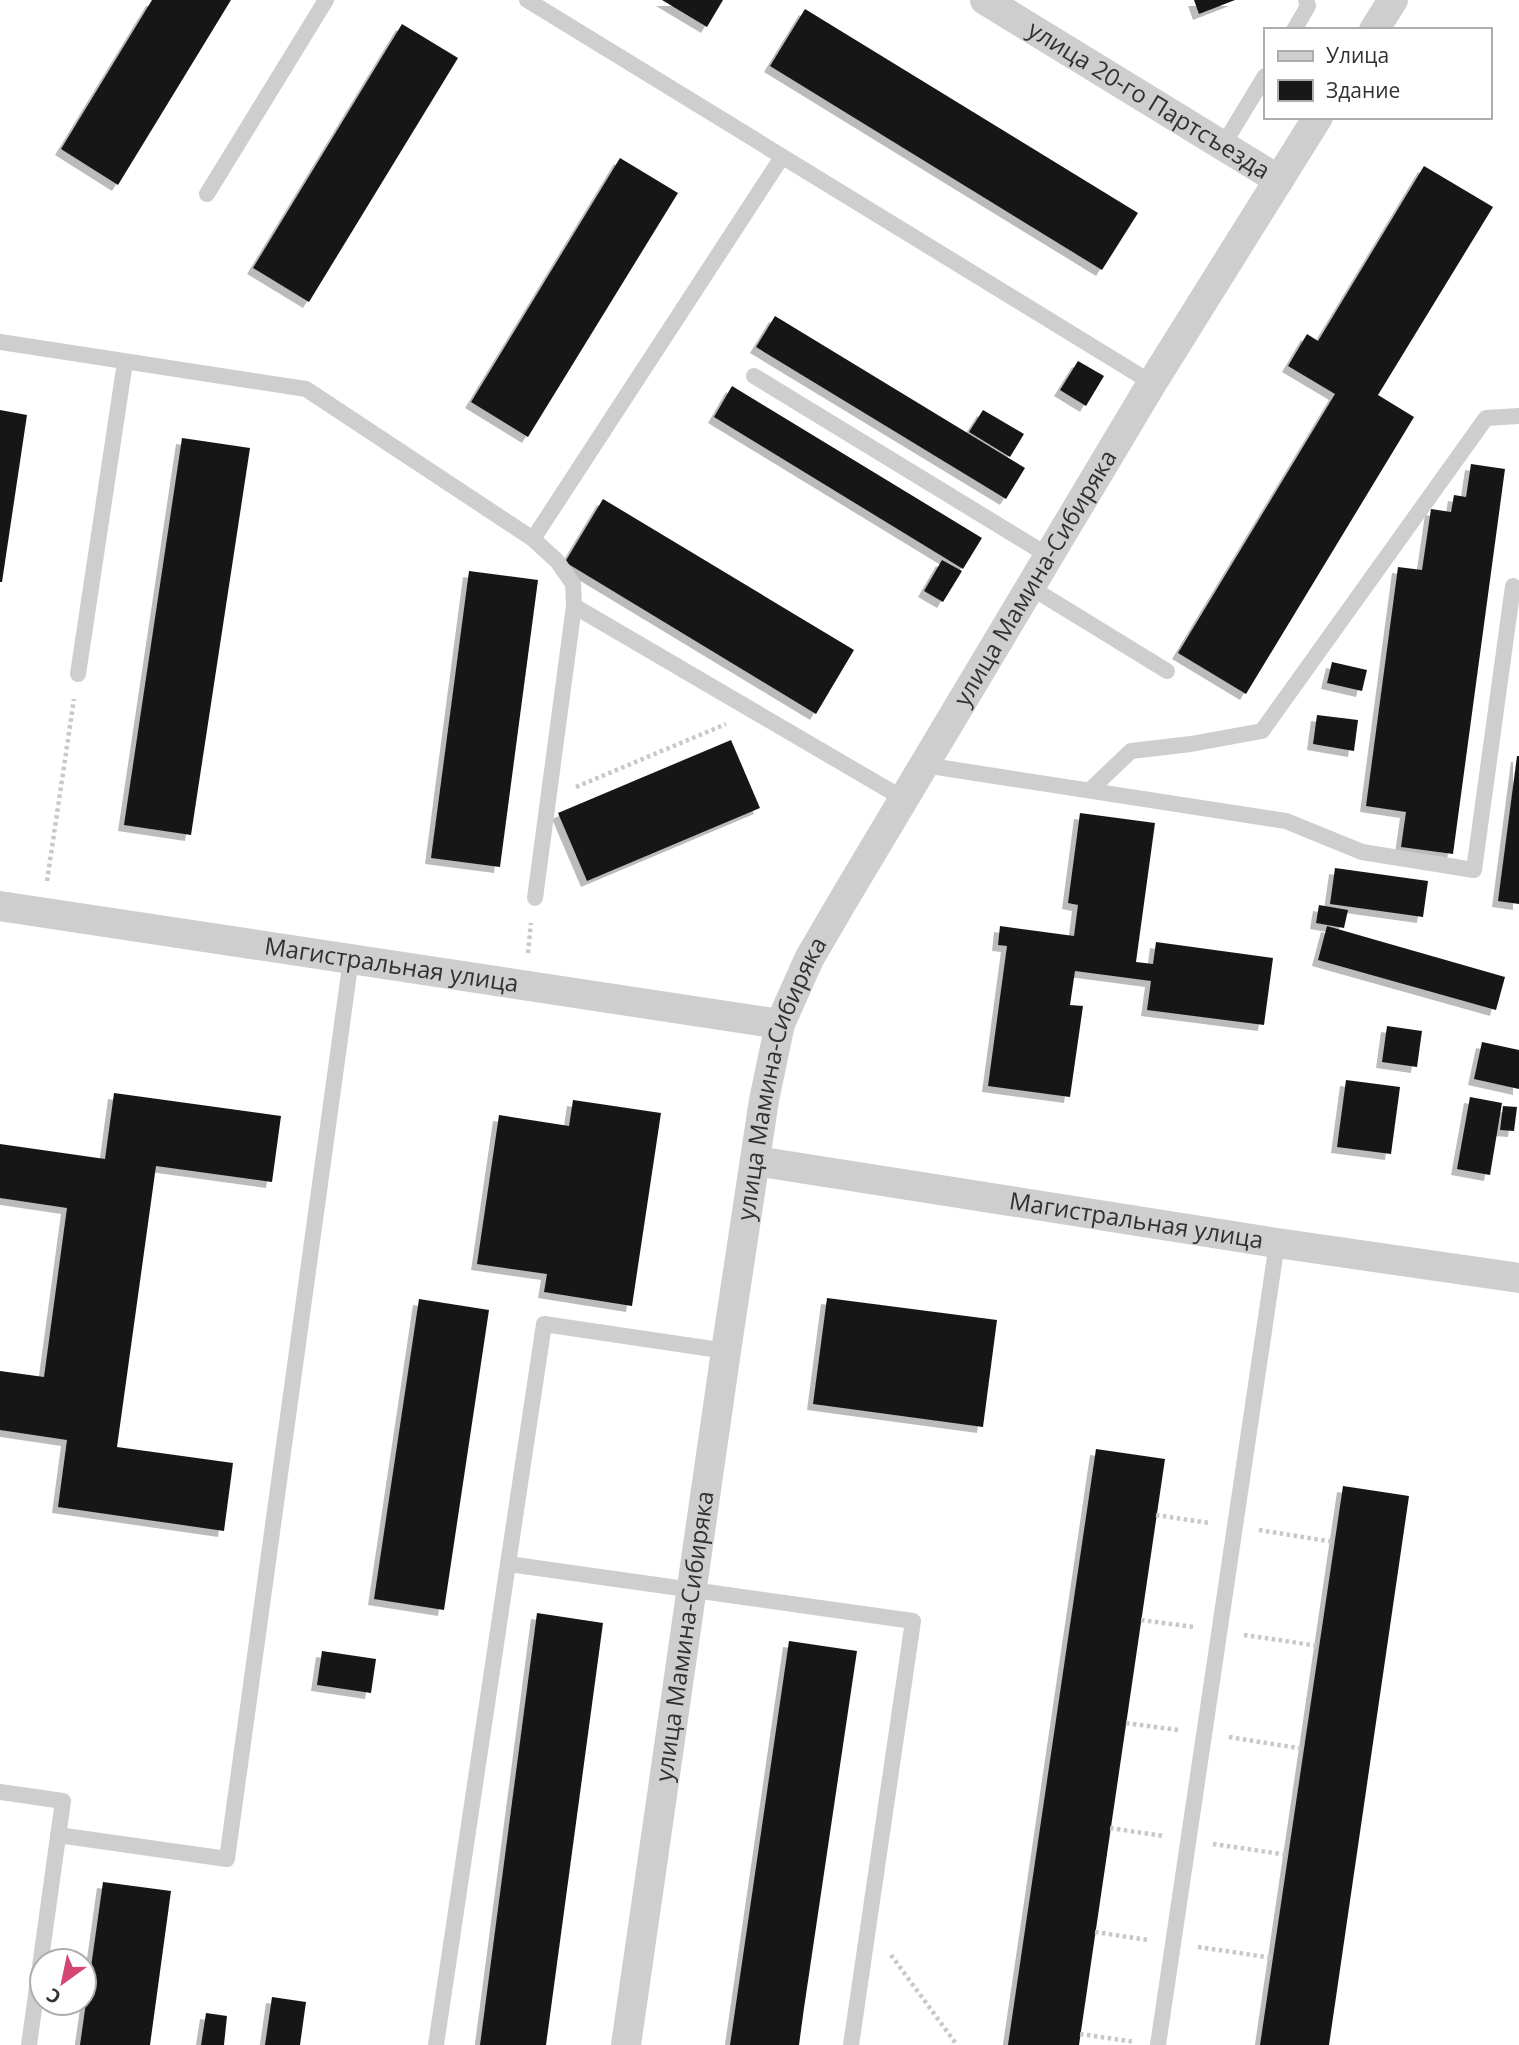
<svg xmlns="http://www.w3.org/2000/svg" width="1519" height="2045" font-family="'Open Sans',sans-serif">
<style>
.building{fill:#181818;filter:url(#shadow)}
.lines{fill:none;stroke-linecap:round;stroke-linejoin:round}
.path{stroke:#c8c8c8;stroke-width:4.5;stroke-dasharray:3.5 3.5;stroke-linecap:butt}
.service{stroke:#cecece;stroke-width:16}
.minor{stroke:#cecece;stroke-width:30}
.labels{text-anchor:middle;stroke-width:7;stroke-linejoin:round;paint-order:stroke}
.street-label{font-size:24px;fill:#313131;stroke:#fff}
</style>
<defs>
<filter id="shadow"><feDropShadow dx="-6" dy="6" stdDeviation="0" flood-color="#0004"/></filter>
</defs>
<rect width="100%" height="100%" fill="#fff"/>
<g class="building">
<path d="M152,0H231L118,185L61,149Z"/>
<path d="M662,0H723L707,27Z"/>
<path d="M1194,0H1235L1199,14Z"/>
<path d="M805,9L1138,213L1102,270L770,66Z"/>
<path d="M402,24L458,58L309,302L253,268Z"/>
<path d="M620,158L678,193L528,437L471,402Z"/>
<path d="M1424,166L1493,207L1378,395L1414,417L1246,694L1178,653L1335,394L1288,366L1307,334L1318,341Z"/>
<path d="M775,316L1025,468L1006,499L756,347Z"/>
<path d="M1078,361L1104,376L1086,406L1060,390Z"/>
<path d="M732,386L982,538L963,569L714,417Z"/>
<path d="M0,410L27,415L2,582H0Z"/>
<path d="M983,410L1024,434L1010,457L969,432Z"/>
<path d="M182,438L250,448L191,835L124,825Z"/>
<path d="M1471,464L1505,469L1453,854L1401,847L1406,812L1366,806L1398,567L1422,570L1431,509L1451,512L1454,495L1466,497Z"/>
<path d="M603,499L854,650L816,714L565,562Z"/>
<path d="M942,560L962,571L943,602L924,591Z"/>
<path d="M469,571L538,580L500,867L431,858Z"/>
<path d="M1332,662L1367,670L1362,691L1327,683Z"/>
<path d="M1317,715L1358,720L1354,751L1313,744Z"/>
<path d="M731,740L760,808L587,881L558,813Z"/>
<path d="M1517,756H1519V904L1498,901Z"/>
<path d="M1080,813L1155,823L1136,962L1153,964L1156,942L1273,958L1264,1025L1147,1010L1151,981L1075,971L1070,1005L1083,1006L1070,1097L988,1086L1007,946L998,945L1000,926L1074,936L1078,905L1068,903Z"/>
<path d="M1335,868L1428,881L1423,917L1330,904Z"/>
<path d="M1319,905L1348,910L1344,928L1316,923Z"/>
<path d="M1327,926L1505,977L1496,1010L1318,960Z"/>
<path d="M1387,1026L1422,1031L1417,1067L1382,1062Z"/>
<path d="M1482,1042L1519,1050V1089L1474,1079Z"/>
<path d="M1346,1080L1400,1087L1391,1154L1337,1147Z"/>
<path d="M114,1093L281,1116L272,1182L156,1166L117,1447L233,1463L224,1531L58,1507L67,1440L0,1430V1371L44,1377L67,1208L0,1198V1144L105,1159Z"/>
<path d="M1470,1097L1502,1103L1490,1175L1457,1169Z"/>
<path d="M573,1100L661,1113L632,1306L544,1292L547,1274L477,1264L499,1115L569,1126Z"/>
<path d="M1503,1106L1517,1107L1514,1131L1500,1130Z"/>
<path d="M827,1298L997,1320L983,1427L813,1404Z"/>
<path d="M419,1299L489,1310L444,1610L374,1599Z"/>
<path d="M1096,1449L1165,1459L1079,2045H1008Z"/>
<path d="M1343,1486L1409,1496L1329,2045H1260Z"/>
<path d="M537,1613L603,1623L546,2045H480Z"/>
<path d="M789,1641L857,1651L804,2008L799,2045H730Z"/>
<path d="M322,1651L376,1659L371,1693L317,1685Z"/>
<path d="M103,1882L171,1891L150,2045H80Z"/>
<path d="M272,1997L306,2002L300,2045H265Z"/>
<path d="M206,2013L227,2016L224,2045H201Z"/>
</g>
<g class="lines">
<g class="path">
<path d="M576,787L726,724"/>
<path d="M47,881L74,699"/>
<path d="M528,953L531,923"/>
<path d="M1156,1515L1209,1523"/>
<path d="M1259,1530L1334,1542"/>
<path d="M1141,1620L1194,1627"/>
<path d="M1244,1635L1319,1646"/>
<path d="M1126,1723L1178,1730"/>
<path d="M1229,1737L1304,1749"/>
<path d="M1110,1828L1163,1836"/>
<path d="M1213,1844L1288,1855"/>
<path d="M1095,1932L1148,1940"/>
<path d="M1198,1947L1273,1958"/>
<path d="M891,1955L957,2045"/>
<path d="M1080,2034L1135,2042"/>
</g>
<g class="service">
<path d="M527,0L1152,383"/>
<path d="M1294,30L1308,6L1306,0"/>
<path d="M1222,147L1265,76"/>
<path d="M207,194L326,0"/>
<path d="M0,342L306,389L533,539L557,561L573,584L574,606L535,898"/>
<path d="M754,376L1049,556"/>
<path d="M533,539L782,157"/>
<path d="M1030,587L1167,671"/>
<path d="M574,606L904,799"/>
<path d="M78,674L125,362"/>
<path d="M924,765L1286,821L1362,852L1474,870L1513,586"/>
<path d="M1090,790L1131,751L1191,744L1262,731L1486,418L1519,416"/>
<path d="M726,1351L544,1324L508,1564L913,1621L851,2045"/>
<path d="M0,1792L63,1801L29,2045"/>
<path d="M58,1835L227,1859L351,959"/>
<path d="M436,2045L508,1564"/>
<path d="M1158,2045L1277,1243"/>
</g>
<g class="minor">
<path id="s1" d="M985,0L1279,180"/>
<path d="M1374,30L1393,0"/>
<path id="s2" d="M0,906L780,1024"/>
<path id="s3" d="M756,1161L1277,1243L1519,1278"/>
<path id="s4" d="M626,2045L726,1351L764,1100L780,1024L809,959L841,904L1152,383L1318,117"/>
</g>
</g>
<g class="labels">
<g class="street-label">
<text dy="8" stroke="none"><textPath href="#s1" startOffset="192">улица 20-го Партсъезда</textPath></text>
<text dy="8" stroke="none"><textPath href="#s4" startOffset="1547">улица Мамина-Сибиряка</textPath></text>
<text dy="8" stroke="none"><textPath href="#s2" startOffset="396">Магистральная улица</textPath></text>
<text dy="8" stroke="none"><textPath href="#s4" startOffset="980">улица Мамина-Сибиряка</textPath></text>
<text dy="8" stroke="none"><textPath href="#s3" startOffset="385">Магистральная улица</textPath></text>
<text dy="8" stroke="none"><textPath href="#s4" startOffset="413">улица Мамина-Сибиряка</textPath></text>
</g>
</g>
<rect x="1264" y="28" width="228" height="91" fill="#ffffff" stroke="#adadad" stroke-width="2"/>
<rect x="1278" y="51" width="35" height="10" fill="#cecece" stroke="#adadad" stroke-width="2"/>
<text x="1326" y="63" font-size="21" fill="#313131">Улица</text>
<rect x="1278" y="80" width="35" height="21" fill="#181818" stroke="#adadad" stroke-width="2"/>
<text x="1326" y="98" font-size="21" fill="#313131">Здание</text>
<g transform="translate(63 1982) rotate(213)"><circle r="33" fill="#ffffff" stroke="#adadad" stroke-width="2"/>
<path d="M0-5L12 26L0 18L-12 26Z" fill="#d44773"/>
<text y="-10" font-size="19" font-weight="bold" text-anchor="middle" fill="#313131">С</text>
</g>
</svg>
